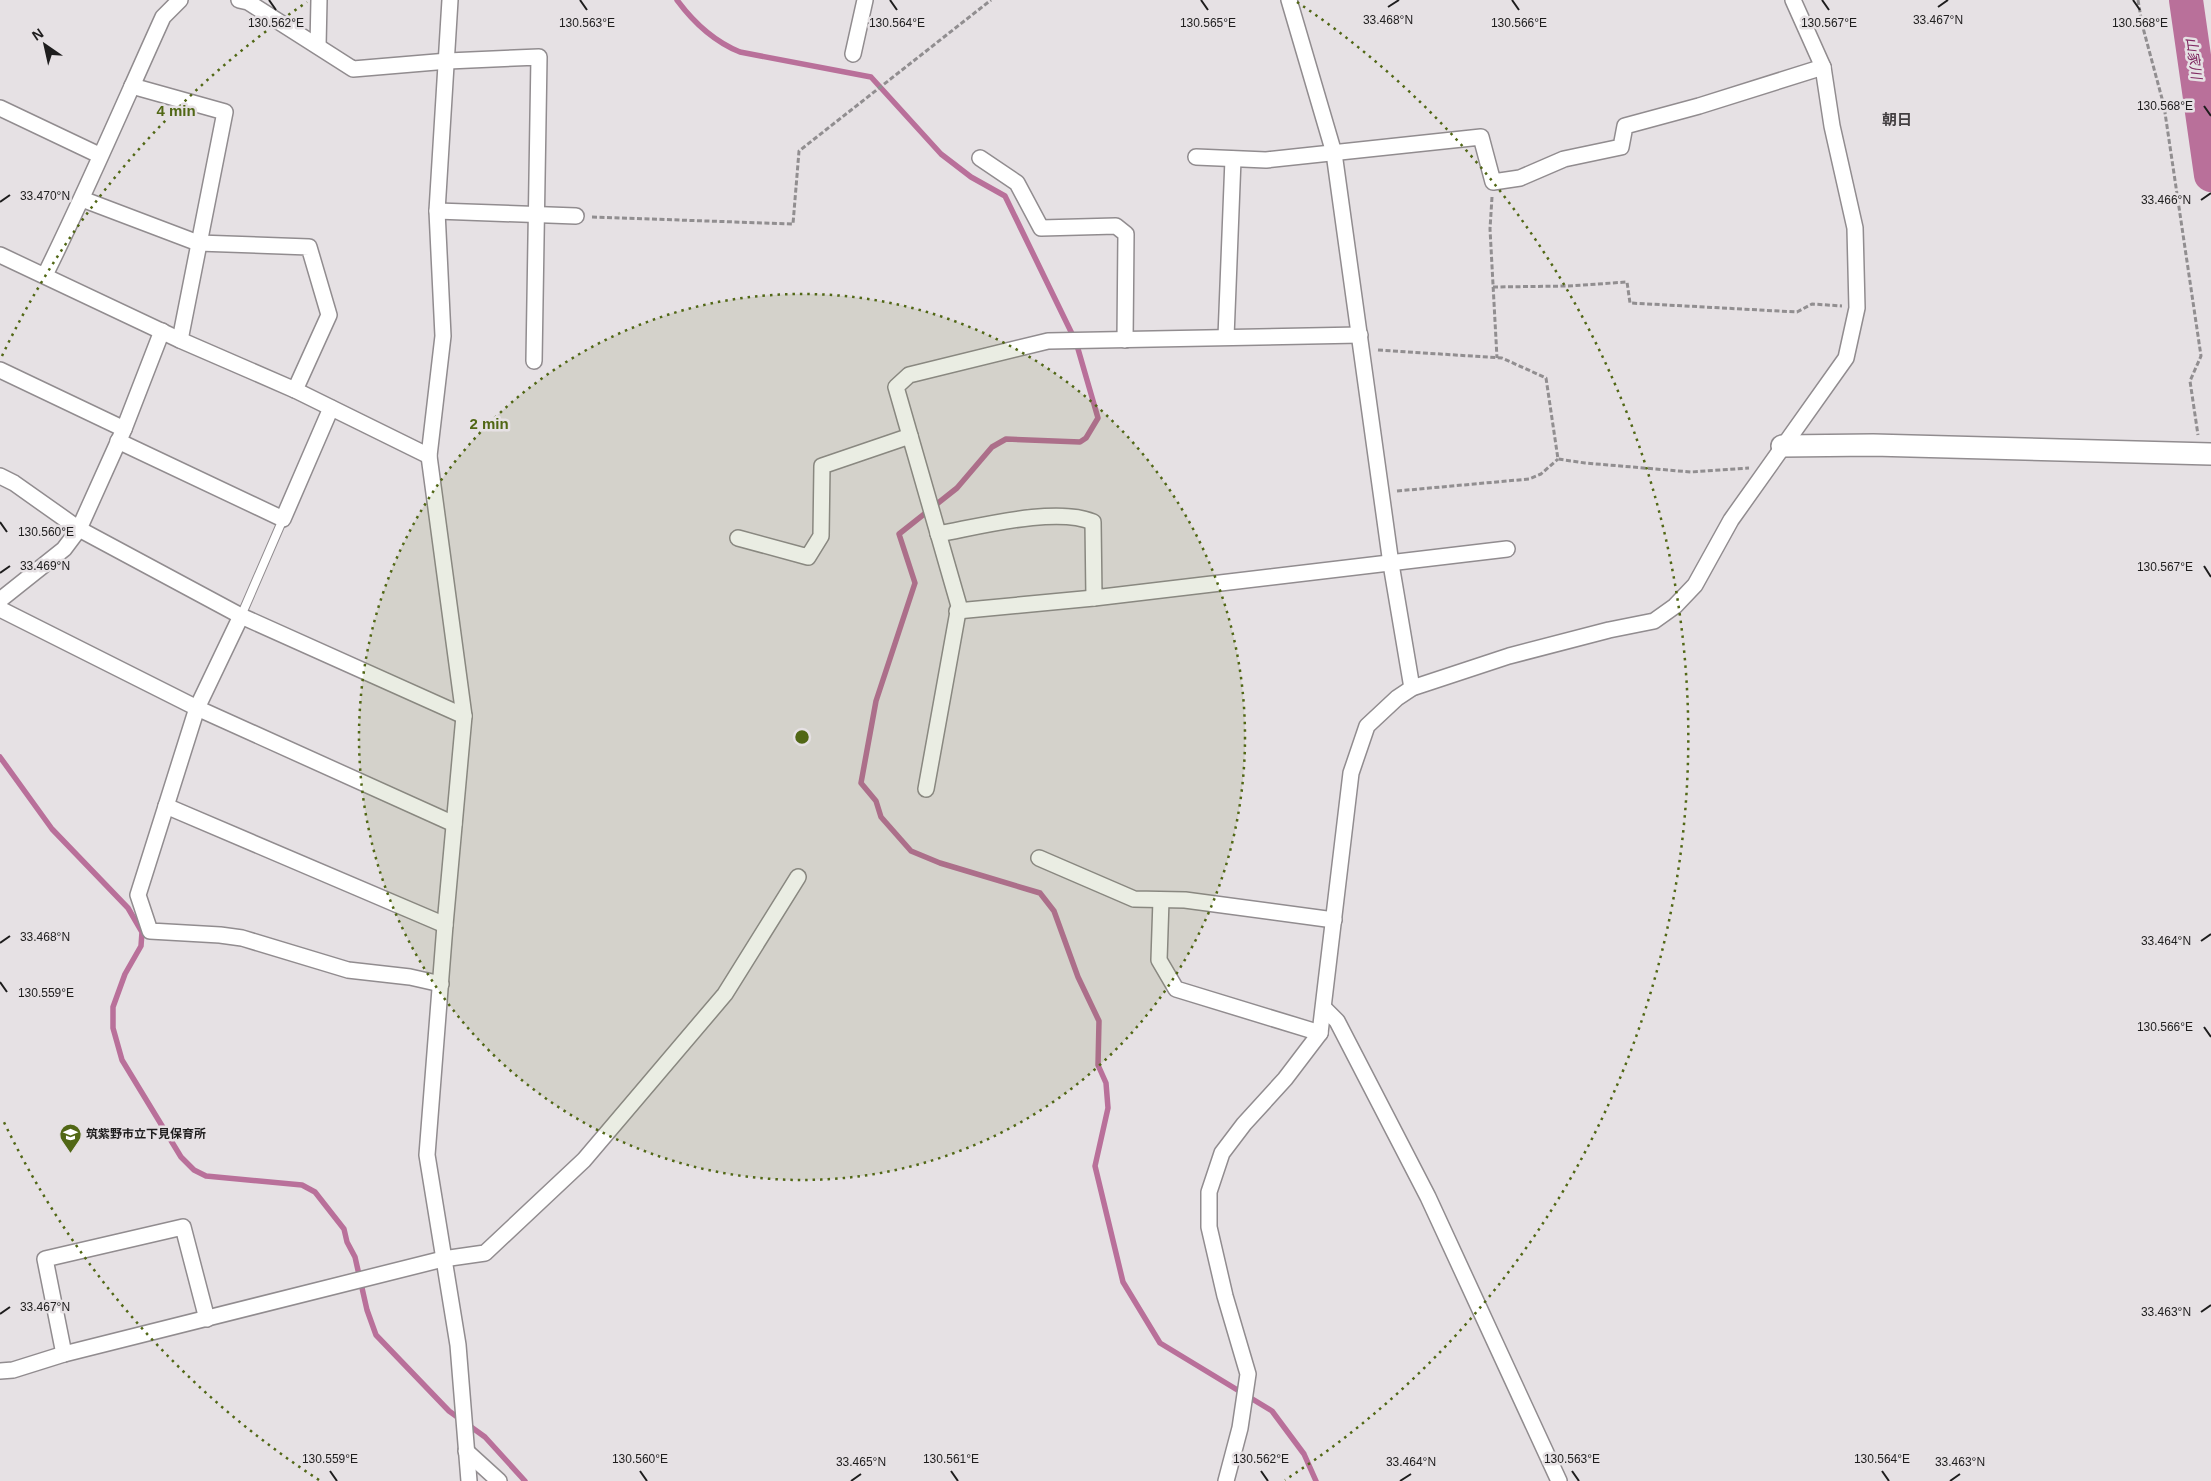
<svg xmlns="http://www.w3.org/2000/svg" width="2211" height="1481" font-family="Helvetica,'Noto Sans JP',sans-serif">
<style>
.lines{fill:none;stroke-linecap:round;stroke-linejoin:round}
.stream{stroke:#b9709a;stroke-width:5.5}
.river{stroke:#b9709a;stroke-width:34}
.lane-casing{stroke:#918c8f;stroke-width:10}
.street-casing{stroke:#918c8f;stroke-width:18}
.secondary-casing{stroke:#918c8f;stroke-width:24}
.path{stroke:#918e90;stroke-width:3;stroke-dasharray:5 2.5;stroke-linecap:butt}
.lane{stroke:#fff;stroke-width:8}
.street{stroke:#fff;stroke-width:15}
.secondary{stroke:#fff;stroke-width:21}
.ticks{fill:none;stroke:#1e1d1d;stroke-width:2}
.ring{fill:none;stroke:#516715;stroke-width:2.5;stroke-dasharray:2.5 5}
.labels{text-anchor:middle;stroke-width:5;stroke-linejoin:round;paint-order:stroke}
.poi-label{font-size:12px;font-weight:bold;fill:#1e1d1d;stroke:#e6e1e4;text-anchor:start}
.water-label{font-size:14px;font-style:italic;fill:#812a62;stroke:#e6e1e4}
.quarter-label{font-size:15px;font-weight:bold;fill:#433f41;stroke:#e6e1e4}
.ticks-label{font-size:12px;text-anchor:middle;fill:#1e1d1d;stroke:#e6e1e4;stroke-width:5;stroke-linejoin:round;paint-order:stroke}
.centre{fill:#516715;stroke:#e6e1e4;stroke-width:2.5}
.ring-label{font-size:15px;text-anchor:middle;font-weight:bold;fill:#516715;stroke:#e6e1e4;stroke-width:5;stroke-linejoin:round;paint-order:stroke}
</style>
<rect width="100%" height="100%" fill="#e6e1e4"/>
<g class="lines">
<g class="stream">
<path d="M677,0C694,23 713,41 740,52L871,77L941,154L971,177L1005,196L1076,342L1098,418L1086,438L1080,442L1006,439L992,447L957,488L899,534L915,583L876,701L861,783L876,801L881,817L911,851L940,863L1040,893L1054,911L1078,977L1099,1021L1098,1065L1106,1083L1108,1108L1095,1166L1123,1282L1160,1343L1272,1411L1304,1454L1316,1481"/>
<path d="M0,757L52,829L128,908L142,932L141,946L125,974L113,1007V1028L122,1060L181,1157L194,1170L206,1176L302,1185L315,1192L344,1229L347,1242L355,1257L367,1310L376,1335L449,1411L485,1437L525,1481"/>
</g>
<path class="river" d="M2186,0L2211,175"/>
<defs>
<path id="lane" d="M241,616L283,519"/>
<g id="street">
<path d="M239,0L248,2L353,69L448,61L539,57L534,361"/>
<path d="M450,0L437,211L443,336L429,456L464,716L445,925L427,1155L458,1345L469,1481"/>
<path d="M1289,0L1334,153L1391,564L1412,688"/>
<path d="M318,46L319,0"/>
<path d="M853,54L865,0"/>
<path d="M132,86L225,112L180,340"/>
<path d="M0,108L99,155"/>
<path d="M1196,157L1266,160L1481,137L1493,182L1520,178L1564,159L1621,147L1625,126L1699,106L1823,67"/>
<path d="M980,158L1017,183L1041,228L1116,226L1126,234L1125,340"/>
<path d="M82,199L198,243L309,247L329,315L295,390"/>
<path d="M437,211L576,216"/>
<path d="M0,255L180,340L295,390L429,456"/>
<path d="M45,275C87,190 124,103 163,17L180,0"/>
<path d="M1226,337L1233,159"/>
<path d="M0,370L124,429"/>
<path d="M118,441L283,519L331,408"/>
<path d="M0,476L14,483L79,529L241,616L464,716"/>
<path d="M938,534C978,527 1056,506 1093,522L1094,598L1507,549"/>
<path d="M738,538L808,557L821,536L822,466L910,436"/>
<path d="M0,600L64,549L79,529L124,429L162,331"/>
<path d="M0,609L197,708L454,824"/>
<path d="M957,611L1094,598"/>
<path d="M241,616L197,708L138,895L150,931L220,935L242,938L348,970L410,977L441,984"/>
<path d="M926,789L959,606L896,387L909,375L1048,341L1360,335"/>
<path d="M166,806L445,925"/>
<path d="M1039,858L1134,899L1185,900L1334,920"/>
<path d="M1161,900L1159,960L1176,989L1320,1033"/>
<path d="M1324,1008L1337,1021L1428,1197L1559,1481"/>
<path d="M64,1354L45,1259L183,1227L207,1319"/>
<path d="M0,1371L13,1370L64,1354L443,1259L485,1253L584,1160L725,994L798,877"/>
<path d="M466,1451L499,1481"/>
<path d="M1226,1481L1240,1428L1248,1374L1225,1296L1209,1227V1192L1222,1153L1244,1124L1285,1079L1320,1033L1351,773L1367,726L1397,698L1412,688L1509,656L1609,630L1654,621L1675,606L1695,585L1731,520L1846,358L1857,308L1855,228L1832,126L1823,67L1793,0"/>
</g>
<path id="secondary" d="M1782,446L1873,445L2211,454"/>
</defs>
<use href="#lane" class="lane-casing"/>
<use href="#street" class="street-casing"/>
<use href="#secondary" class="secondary-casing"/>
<g class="path">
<path d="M2138,0L2142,24L2164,106L2201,356L2190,381L2198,435"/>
<path d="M1492,197L1490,229L1497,358"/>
<path d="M592,217L793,224L799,151L991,0"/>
<path d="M1493,287L1568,286L1627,282L1630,303L1797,312L1812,304L1842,306"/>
<path d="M1378,350L1502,358L1546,378L1558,459L1585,463L1691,472L1749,468"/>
<path d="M1397,491L1529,479L1541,474L1558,459"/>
</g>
<use href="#lane" class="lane"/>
<use href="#street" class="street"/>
<use href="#secondary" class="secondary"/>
</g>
<path class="ticks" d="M269,0L276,10M580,0L587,10M890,0L897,10M1201,0L1208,10M1512,0L1519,10M1822,0L1829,10M2133,0L2140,10M1388,7L1399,0M1938,7L1948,0M2204,106L2211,116M2201,200L2211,193M0,202L10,195M0,522L7,532M2204,566L2211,577M0,573L10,566M2201,941L2211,934M0,943L10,936M0,982L7,992M2204,1027L2211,1037M2201,1312L2211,1305M0,1314L10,1307M330,1471L337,1481M640,1471L647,1481M951,1471L958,1481M1261,1471L1268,1481M1572,1471L1579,1481M1882,1471L1889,1481M851,1481L861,1474M1400,1481L1411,1474M1950,1481L1960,1474"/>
<circle cx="802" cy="737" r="443" fill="#516715" fill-opacity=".12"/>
<g class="ring">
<circle cx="802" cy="737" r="443"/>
<path d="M319 1480A886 886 0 0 1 2 1118M2 356A886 886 0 0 1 307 2M1297 2A886 886 0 0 1 1285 1480"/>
</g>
<defs>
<symbol id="school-pin" viewBox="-11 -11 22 30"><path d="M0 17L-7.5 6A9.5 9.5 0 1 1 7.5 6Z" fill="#516715" stroke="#e6e1e4"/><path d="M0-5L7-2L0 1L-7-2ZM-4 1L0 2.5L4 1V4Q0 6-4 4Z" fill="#fff"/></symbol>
</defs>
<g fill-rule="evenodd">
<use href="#school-pin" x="58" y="1122" width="25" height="34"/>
</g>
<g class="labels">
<g class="poi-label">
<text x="86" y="1138">筑紫野市立下見保育所</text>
</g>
<g class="water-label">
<text transform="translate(2194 58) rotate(82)" y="5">山家川</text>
</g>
<g class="quarter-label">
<text x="1897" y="125">朝日</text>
</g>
</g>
<g class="ticks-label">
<text x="1388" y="24">33.468°N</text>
<text x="1938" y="24">33.467°N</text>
<text x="276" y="27">130.562°E</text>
<text x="587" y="27">130.563°E</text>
<text x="897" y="27">130.564°E</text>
<text x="1208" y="27">130.565°E</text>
<text x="1519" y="27">130.566°E</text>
<text x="1829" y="27">130.567°E</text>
<text x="2140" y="27">130.568°E</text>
<text x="2165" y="110">130.568°E</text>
<text x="45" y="200">33.470°N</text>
<text x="2166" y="204">33.466°N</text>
<text x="46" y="536">130.560°E</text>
<text x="45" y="570">33.469°N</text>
<text x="2165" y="571">130.567°E</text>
<text x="45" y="941">33.468°N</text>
<text x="2166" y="945">33.464°N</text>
<text x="46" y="997">130.559°E</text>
<text x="2165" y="1031">130.566°E</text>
<text x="45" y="1311">33.467°N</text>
<text x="2166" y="1316">33.463°N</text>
<text x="330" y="1463">130.559°E</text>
<text x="640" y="1463">130.560°E</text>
<text x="951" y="1463">130.561°E</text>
<text x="1261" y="1463">130.562°E</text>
<text x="1572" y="1463">130.563°E</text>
<text x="1882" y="1463">130.564°E</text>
<text x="861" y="1466">33.465°N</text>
<text x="1411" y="1466">33.464°N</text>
<text x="1960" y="1466">33.463°N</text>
</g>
<circle cx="802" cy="737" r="8" class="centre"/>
<g class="ring-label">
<text x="176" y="116">4 min</text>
<text x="489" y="429">2 min</text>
</g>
<g transform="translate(45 45) rotate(326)" stroke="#e6e1e4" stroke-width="4" paint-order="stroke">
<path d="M0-4L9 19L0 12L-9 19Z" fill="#1e1d1d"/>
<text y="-8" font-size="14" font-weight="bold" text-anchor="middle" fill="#1e1d1d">N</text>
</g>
</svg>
